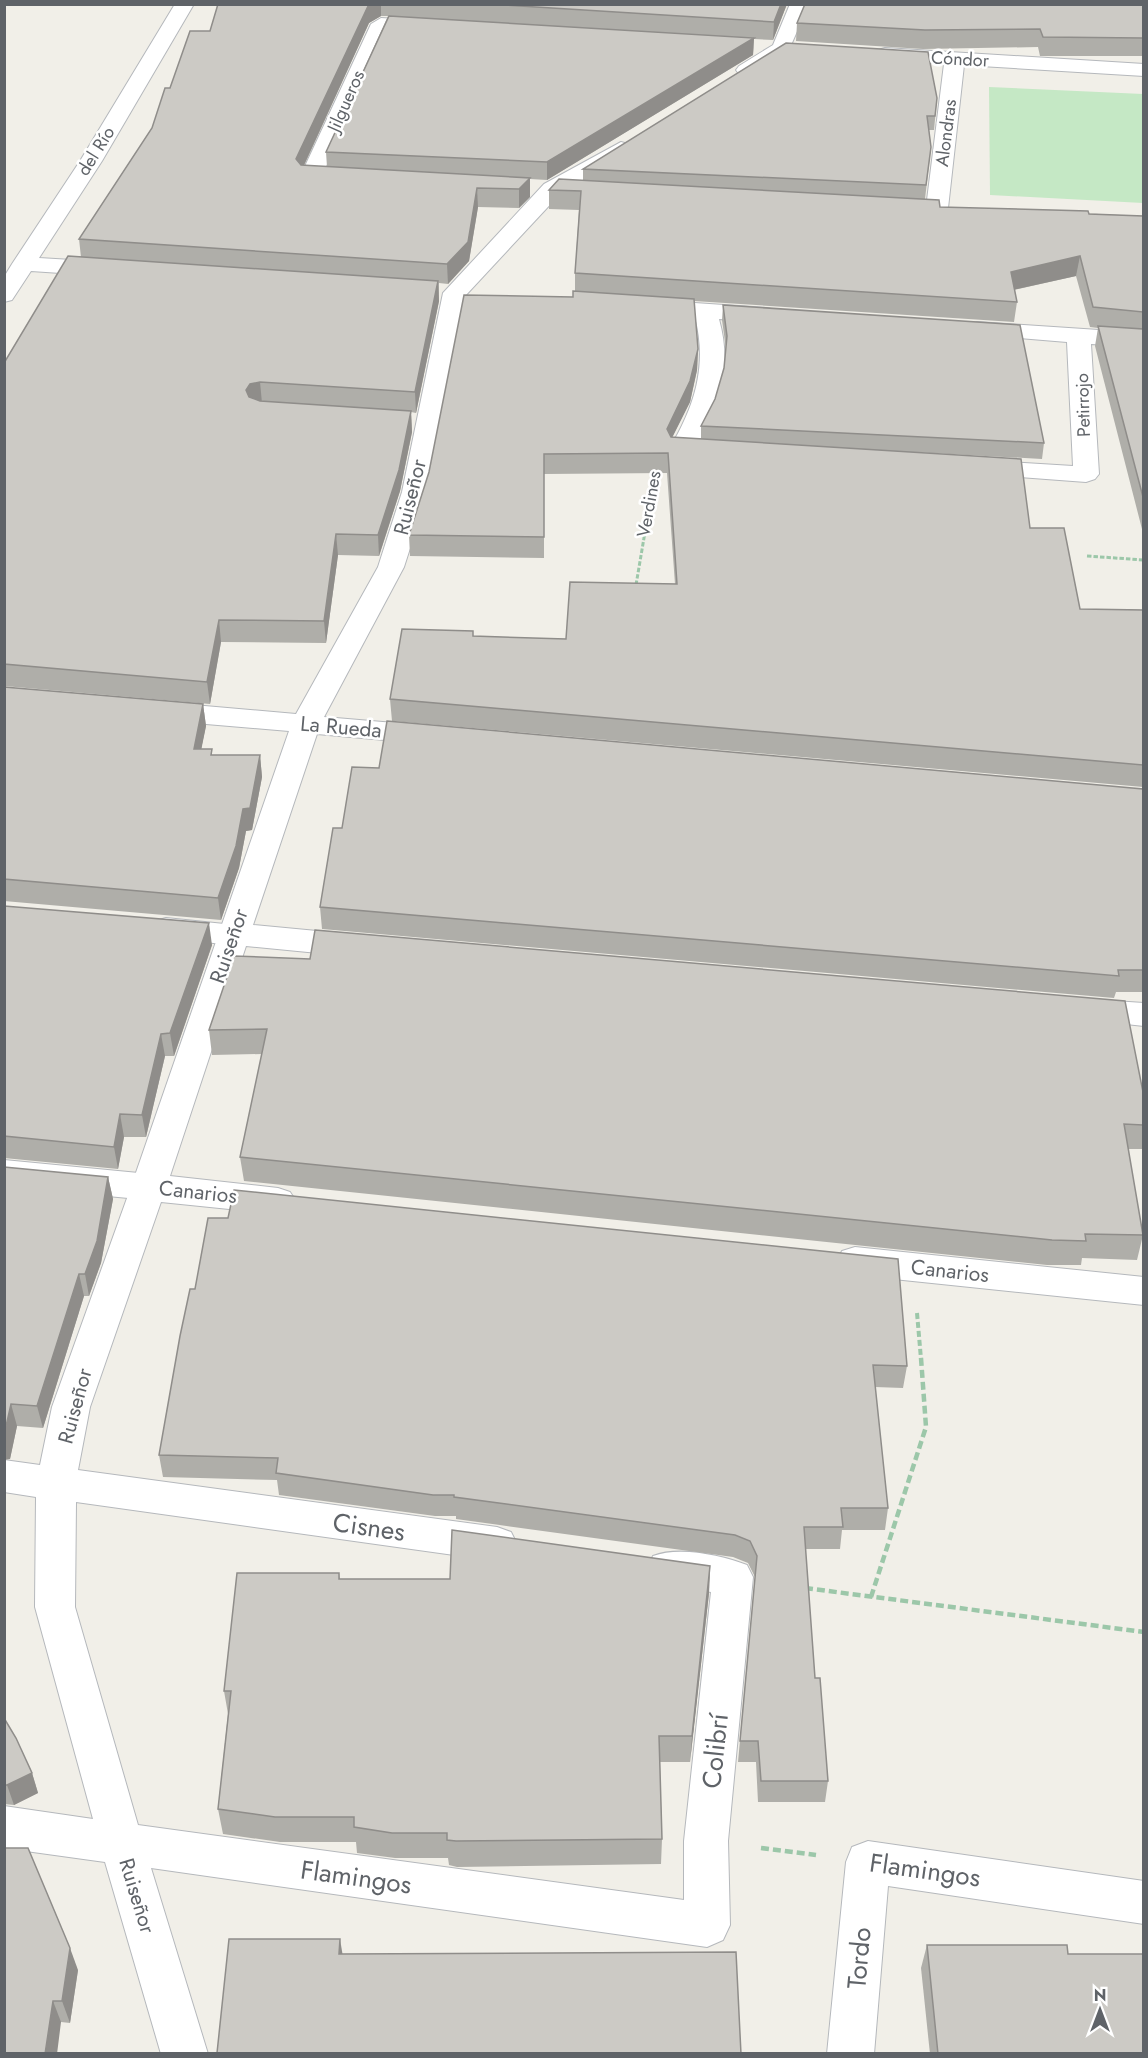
<svg xmlns="http://www.w3.org/2000/svg" width="1148" height="2058" font-family="Jost,sans-serif">
<style>
.green{fill:#c5e8c5}
.lines{fill:none;stroke-linecap:round;stroke-linejoin:round}
.service-casing{stroke:#b5b8bc;stroke-width:2}
.minor-casing{stroke:#b5b8bc;stroke-width:2}
.path-far2{stroke:#9cc7a9;stroke-width:3;stroke-dasharray:4.5 2;stroke-linecap:butt}
.path-far1{stroke:#9cc7a9;stroke-width:4;stroke-dasharray:6 3;stroke-linecap:butt}
.path{stroke:#9cc7a9;stroke-width:4.5;stroke-dasharray:8 4;stroke-linecap:butt}
.service{fill:#fff;fill-rule:evenodd}
.minor{fill:#fff;fill-rule:evenodd}
.wall{fill:#afaea9;fill-rule:evenodd}
.shaded-wall{fill:#8f8d8a}
.building{fill:#cccac5;stroke:#8f8d8a;stroke-width:1.5}
.labels{text-anchor:middle;stroke-width:5;stroke-linejoin:round;paint-order:stroke}
.far-street-label{font-size:18px;fill:#5f6368;stroke:#fff}
.street-label{font-size:21px;fill:#5f6368;stroke:#fff}
.near-street-label{font-size:26px;fill:#5f6368;stroke:#fff}
</style>
<rect width="100%" height="100%" fill="#f1efe8"/>
<path class="green" d="M989,87L1143,94V203L990,195Z"/>
<g class="lines">
<defs>
<g id="service">
<path d="M166,918L244,926L249,934L244,942L233,945L155,937L150,929L155,921Z"/>
<path d="M4,1160L149,1174L161,1178L167,1187L161,1196L149,1200L4,1186Z"/>
</g>
<g id="minor">
<path d="M175,4H194L102,161L39,258L105,262L113,264L116,269L113,274L105,276L31,271L12,300L4,302V277L12,264L80,161Z"/>
<path d="M790,4H809L788,52L753,74H739L736,70L739,66L773,45Z"/>
<path d="M381,18L429,21L439,27L429,33L388,30L324,171L351,174L354,179L351,184L343,185L303,182L300,177L371,24Z"/>
<path d="M885,48L1144,64V76L964,65L948,208L945,213H929L926,208L944,64L878,58L875,54L878,50Z"/>
<path d="M621,142L628,144L632,148L628,152L560,194L466,295L428,492L404,567L324,717L430,726L440,729L445,735L440,741L430,744L317,734L253,925L359,935L370,938L375,946L370,954L359,957L246,946L170,1176L278,1188L290,1192L296,1201L290,1210L278,1214L161,1202L90,1407L78,1470L497,1527L511,1532L517,1544L511,1556L497,1561L76,1502L75,1607L138,1825L684,1900V1841L711,1592L667,1585L653,1580L647,1568L653,1556C679,1546 721,1555 747,1565L753,1577L728,1841L730,1925L723,1940L707,1947L151,1868L208,2054H161L105,1862L4,1848V1806L93,1819L35,1607L36,1497L4,1492V1460L40,1465L52,1407L131,1187L289,731L159,720L149,717L145,711L149,705L159,702L296,714L378,567L402,492L443,293L544,184Z"/>
<path d="M651,300L767,308L775,310L779,315L775,320L767,322L719,319C732,365 721,404 697,445L719,448L723,453L719,458C704,462 687,460 672,456L668,451C694,408 708,367 695,317L643,312L639,307L643,302Z"/>
<path d="M977,322L1144,333V347L1091,344L1099,474L1095,479L1086,482L968,473L964,468L968,463L977,460L1073,466L1067,342L969,334L965,329L969,324Z"/>
<path d="M1083,999L1144,1003V1026L1071,1018L1067,1010L1071,1002Z"/>
<path d="M855,1247L1144,1277V1305L855,1275L842,1271L837,1261L842,1251Z"/>
<path d="M868,1841L1144,1881V1924L888,1886L874,2054H827L846,1862L852,1847Z"/>
</g>
</defs>
<use href="#service" class="service-casing"/>
<use href="#minor" class="minor-casing"/>
<g class="path-far2">
<path d="M1087,556L1144,560"/>
<path d="M636,585L654,479"/>
</g>
<path class="path-far1" d="M917,1313L921,1359"/>
<g class="path">
<path d="M805,1588L1144,1632"/>
<path d="M871,1597L926,1427L921,1358"/>
<path d="M761,1848L816,1855"/>
</g>
<use href="#service" class="service"/>
<use href="#minor" class="minor"/>
</g>
<g class="wall">
<path d="M218,4H787L773,40L754,39L753,55L547,180L530,179V197L519,208L478,207L469,261L448,284L439,283V301L416,413L411,412L412,432L400,491L379,556L338,555L326,643L221,642L210,704L4,686V363L81,257L79,239L152,128L170,88L210,31ZM381,16H388L326,152L327,167L304,166L369,23Z"/>
<path d="M1143,4V56H1040L1038,47L923,49L796,41L797,23Z"/>
<path d="M937,98L934,130H929L931,147L925,199L940,207L1143,216V533L1095,346L1098,328L1090,327L1076,276L1014,290L1017,302L1014,322L694,301L698,349L697,370L690,402L672,437L701,439V426L715,399L724,368L726,349L722,320L723,305L1044,443L1042,459L912,452L1030,528L1080,609L1143,610V787L392,721L390,699L473,631V636L566,639L675,584L667,473L544,474V558L410,556L409,535L573,297L575,291V273L579,210L549,209V190L583,180V169Z"/>
<path d="M4,687L203,704L206,726L201,749H212V755H260L262,777L252,830L246,831L239,868L221,920L4,901Z"/>
<path d="M1143,789V992H1116L1114,998L322,929L320,907L342,828Z"/>
<path d="M4,906L212,945L174,1056H165L146,1137H124L118,1169L4,1158Z"/>
<path d="M234,956L1143,1092V1149H1128L1143,1235L1137,1260L1082,1258L1081,1265H1047L244,1181L240,1157L262,1054L212,1055L209,1030Z"/>
<path d="M4,1167L108,1177L113,1199L101,1263L89,1296H84L43,1428L17,1426L10,1459Z"/>
<path d="M180,1336L907,1366L903,1388L875,1387L888,1508L885,1530H842L840,1549H805L815,1678L828,1781L825,1802H758L756,1762H738L755,1577L748,1563L733,1557L456,1519V1516H435L279,1495L277,1480L163,1477L159,1455Z"/>
<path d="M710,1566L709,1593L690,1762H660L662,1839L661,1864L457,1867L449,1865L448,1858H395L357,1853L356,1842H280L223,1834L218,1809L228,1714L224,1691L339,1573L340,1579H450Z"/>
<path d="M4,1718L32,1773L38,1793L14,1805L4,1804Z"/>
<path d="M927,1945L1068,1954L1143,2054H930L921,1968Z"/>
<path d="M78,1970L70,2023L61,2022L4,2054Z"/>
</g>
<g class="shaded-wall">
<path d="M369,4H381V16L369,23L298,178L296,159Z"/>
<path d="M781,4H787L773,40L774,22Z"/>
<path d="M754,38L753,55L547,180V162Z"/>
<path d="M530,178V197L519,208V189Z"/>
<path d="M477,188L478,207L469,261L448,284L447,264Z"/>
<path d="M1080,256L1076,276L1008,291L1011,272Z"/>
<path d="M438,281L439,301L416,413L415,392Z"/>
<path d="M698,349L697,370L690,402L666,450L667,429Z"/>
<path d="M260,382L262,403L253,405L246,390L250,384Z"/>
<path d="M411,411L412,432L400,491L379,556L378,535Z"/>
<path d="M336,534L338,555L326,643L324,621Z"/>
<path d="M219,620L221,642L210,704L207,682Z"/>
<path d="M203,704L206,726L197,771L194,749Z"/>
<path d="M260,755L262,777L252,830L246,831L239,868L221,920L218,898L243,809Z"/>
<path d="M209,923L212,945L174,1056L170,1033Z"/>
<path d="M161,1034L165,1056L146,1137L142,1115Z"/>
<path d="M120,1114L124,1137L118,1169L114,1147Z"/>
<path d="M108,1177L113,1199L101,1263L89,1296L85,1274Z"/>
<path d="M79,1274L84,1296L43,1428L37,1406Z"/>
<path d="M11,1404L17,1426L10,1459L4,1460V1435Z"/>
<path d="M710,1566L709,1593L690,1762L692,1736Z"/>
<path d="M32,1773L38,1793L14,1805L7,1785Z"/>
<path d="M340,1939L344,1963L339,1954Z"/>
<path d="M70,1948L78,1970L70,2023L62,2001Z"/>
<path d="M53,2001L61,2022L57,2054H45Z"/>
</g>
<g class="building">
<path d="M218,4H369L296,159L301,165L530,178L519,189L477,188L468,242L447,264L79,239L152,128L165,88H170L190,31H210Z"/>
<path d="M490,4H781L774,22Z"/>
<path d="M805,4H1143V38L1043,37L1040,29L925,30L797,23Z"/>
<path d="M389,16L754,38L547,162L326,152Z"/>
<path d="M786,43L928,52L937,98L935,116H927L931,147L926,185L583,169Z"/>
<path d="M559,179L939,200L940,207L1088,211L1089,214L1143,216V312L1093,307L1080,256L1011,272L1017,302L575,273L581,191L549,190Z"/>
<path d="M68,256L438,281L415,392L260,382L250,384L246,390L249,397L260,401L411,411L399,470L378,535L336,534L324,621L219,620L207,682L4,664V363Z"/>
<path d="M573,291L694,299L698,349L690,381L667,429L671,437L1021,459L1030,528H1064L1080,609L1143,610V765L390,699L402,629L473,631V636L566,639L570,582L677,584L668,453L544,454V537L409,535L429,472L464,295L573,297Z"/>
<path d="M723,305L1020,325L1044,443L701,426L715,399L724,368L727,336Z"/>
<path d="M1098,326L1143,329V497Z"/>
<path d="M4,687L203,704L194,749H212L211,755H260L250,808L243,809L236,846L218,898L4,879Z"/>
<path d="M387,721L1143,789V970H1118L1119,976L320,907L333,828H342L352,767L379,768Z"/>
<path d="M4,906L209,923L170,1033L161,1034L142,1115L120,1114L114,1147L4,1136Z"/>
<path d="M315,930L1125,1001L1143,1092V1125L1124,1124L1143,1235L1085,1234L1086,1241L1052,1240L240,1157L267,1029L209,1030L234,956L310,959Z"/>
<path d="M4,1167L108,1177L97,1241L85,1274H79L37,1406L11,1404L4,1435Z"/>
<path d="M234,1190L898,1259L907,1366L873,1365L888,1508H841L843,1527H804L815,1678H820L828,1781H761L758,1741H740L757,1556L750,1541L735,1535L454,1497V1495H433L276,1473L278,1458L159,1455L180,1336L190,1289H195L208,1218H228Z"/>
<path d="M452,1530L710,1566L692,1736H659L662,1839L456,1841L447,1840V1833H392L354,1827V1817H275L218,1809L231,1691H224L237,1573H339V1579H450Z"/>
<path d="M4,1718L16,1738L32,1773L7,1785H4Z"/>
<path d="M4,1848H28L70,1948L62,2001H53L45,2054H4Z"/>
<path d="M229,1939H340L339,1954L736,1952L741,2054L217,2053Z"/>
<path d="M927,1945H1067L1068,1954H1143V2054H938Z"/>
</g>
<g class="labels">
<g class="far-street-label">
<text transform="translate(960 59) rotate(3)" y="6">Cóndor</text>
<text transform="translate(346 101) rotate(-66)" y="6">Jilgueros</text>
<text transform="translate(946 133) rotate(-83)" y="6">Alondras</text>
<text transform="translate(96 151) rotate(-58)" y="6">del Río</text>
<text transform="translate(1083 405) rotate(-92)" y="6">Petirrojo</text>
<text transform="translate(649 504) rotate(-80)" y="6">Verdines</text>
</g>
<g class="street-label">
<text transform="translate(410 497) rotate(-76)" y="7">Ruiseñor</text>
<text transform="translate(341 727) rotate(5)" y="7">La Rueda</text>
<text transform="translate(229 946) rotate(-71)" y="7">Ruiseñor</text>
<text transform="translate(198 1192) rotate(6)" y="7">Canarios</text>
<text transform="translate(950 1271) rotate(6)" y="7">Canarios</text>
<text transform="translate(75 1406) rotate(-75)" y="7">Ruiseñor</text>
<text transform="translate(137 1896) rotate(73)" y="7">Ruiseñor</text>
</g>
<g class="near-street-label">
<text transform="translate(369 1527) rotate(8)" y="9">Cisnes</text>
<text transform="translate(715 1751) rotate(-84)" y="9">Colibrí</text>
<text transform="translate(925 1870) rotate(8)" y="9">Flamingos</text>
<text transform="translate(356 1877) rotate(8)" y="9">Flamingos</text>
<text transform="translate(859 1958) rotate(-85)" y="9">Tordo</text>
</g>
</g>
<rect width="1148" height="2058" fill="none" stroke="#5f6368" stroke-width="12"/>
<g transform="translate(1100 2010)" stroke="#ffffff" stroke-width="4.5" paint-order="stroke">
<path d="M0-4.5L10 22L0 15L-10 22Z" fill="#5f6368"/>
<text y="-9" font-size="16" font-weight="bold" text-anchor="middle" fill="#5f6368">N</text>
</g>
</svg>
